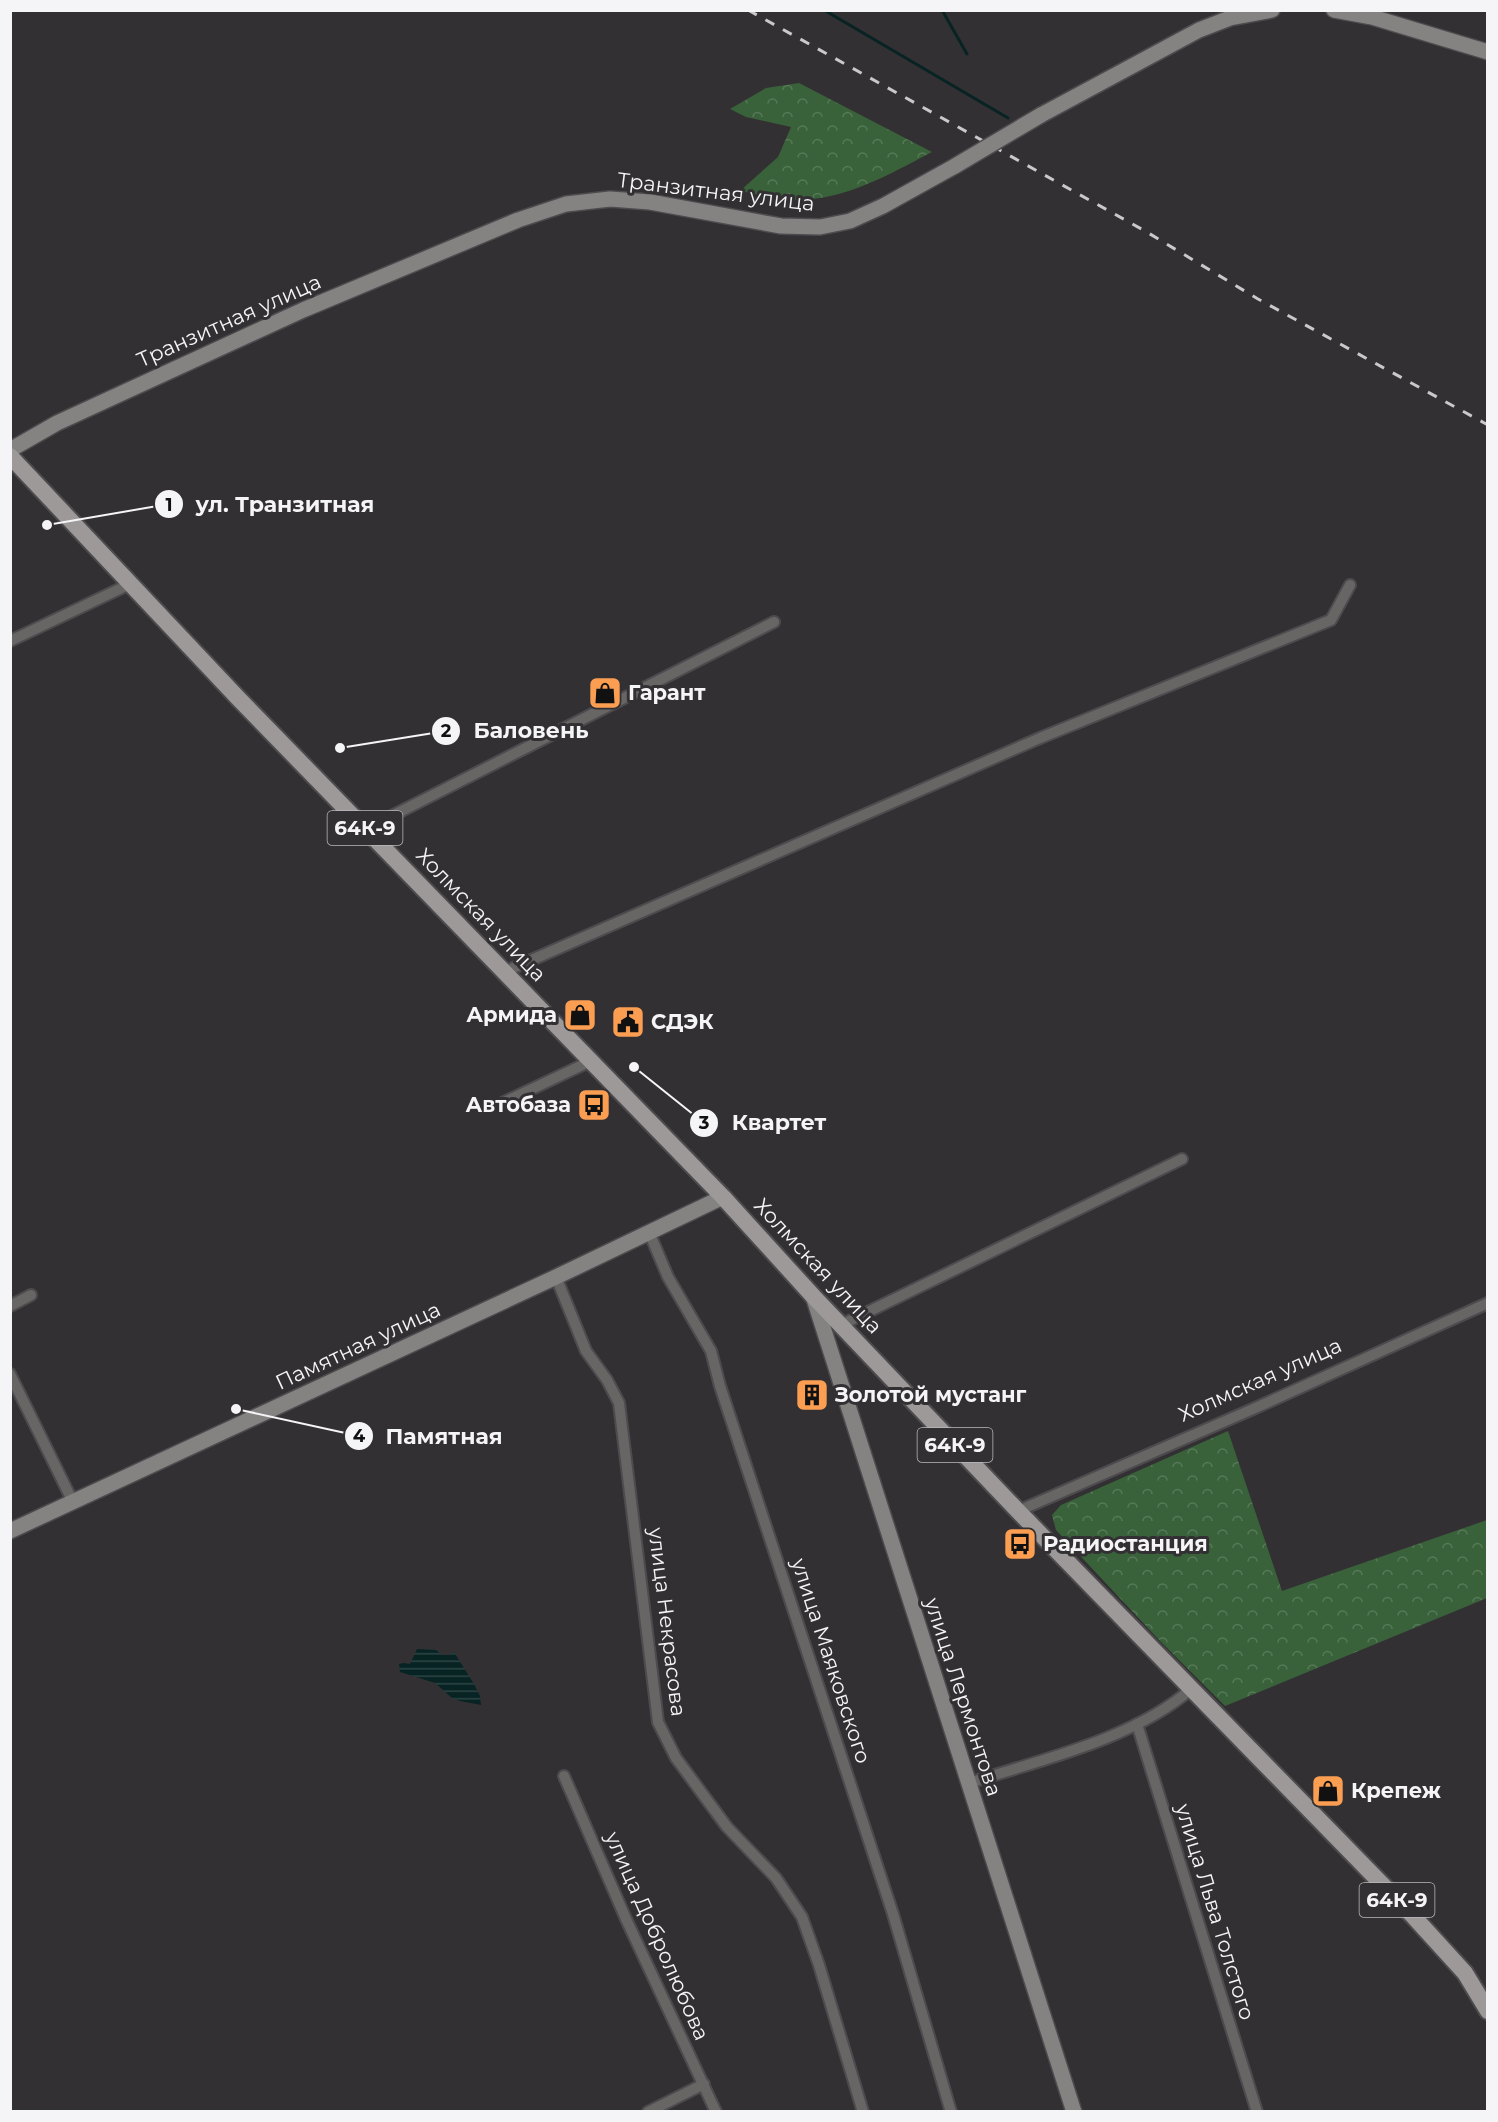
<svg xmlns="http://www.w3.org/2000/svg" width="1498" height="2122" font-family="Montserrat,sans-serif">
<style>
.forest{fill:url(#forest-crowns)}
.water{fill:url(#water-rules)}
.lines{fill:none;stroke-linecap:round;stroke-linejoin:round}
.stream{stroke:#082323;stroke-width:3}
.street-casing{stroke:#4d4b4e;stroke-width:14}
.secondary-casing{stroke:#4d4b4e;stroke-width:18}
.primary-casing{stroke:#4d4b4e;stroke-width:20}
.street{stroke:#676665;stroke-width:10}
.secondary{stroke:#858382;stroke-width:15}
.primary{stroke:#9c9998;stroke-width:16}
.rail{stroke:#c9c8ca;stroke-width:3;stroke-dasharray:10 10;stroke-linecap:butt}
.secondary-bridge-casing{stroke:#4d4b4e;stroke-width:18;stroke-linecap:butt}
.secondary-bridge{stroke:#858382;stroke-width:15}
.labels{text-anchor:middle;stroke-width:6;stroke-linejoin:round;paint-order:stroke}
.shield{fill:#323033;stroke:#bab9bc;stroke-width:1.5}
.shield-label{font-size:20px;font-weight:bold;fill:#f5f4f6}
.street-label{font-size:21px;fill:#f5f4f6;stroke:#323033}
.poi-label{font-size:21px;font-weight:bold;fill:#f5f4f6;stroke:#323033;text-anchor:start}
.leader{fill:none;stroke:#f5f4f6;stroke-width:2}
.callout-dot{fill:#f5f4f6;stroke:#323033;stroke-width:2}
.mark-label{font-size:18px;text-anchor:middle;font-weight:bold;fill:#111}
.callout-label{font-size:22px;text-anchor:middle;font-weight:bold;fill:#f5f4f6;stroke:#323033;stroke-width:6;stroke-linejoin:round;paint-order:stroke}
</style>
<defs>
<pattern id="forest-crowns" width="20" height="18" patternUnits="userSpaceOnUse" patternTransform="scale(1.5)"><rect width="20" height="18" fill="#39623a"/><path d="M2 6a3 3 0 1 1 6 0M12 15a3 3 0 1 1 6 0" fill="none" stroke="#567957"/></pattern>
<pattern id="water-rules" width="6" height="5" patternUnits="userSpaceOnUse" patternTransform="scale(1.5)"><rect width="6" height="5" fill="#082323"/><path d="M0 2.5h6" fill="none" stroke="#2d4444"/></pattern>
</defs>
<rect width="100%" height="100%" fill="#323033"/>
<g class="forest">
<path d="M799,83L932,152C890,174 844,201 794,200C777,200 757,194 740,191L778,157L791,127L746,117L730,109L766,88Z"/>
<path d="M1228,1431L1282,1591L1487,1520V1598L1225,1706L1160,1641L1056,1530L1052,1515L1061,1505Z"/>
</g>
<path class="water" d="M417,1649L436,1650L442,1655H449L454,1652L474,1684L480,1696L481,1705L460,1701L452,1698L435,1683L400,1672L399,1664L404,1663L410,1664Z"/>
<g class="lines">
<g class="stream">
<path d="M824,10L1008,118"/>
<path d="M942,10L967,54"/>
</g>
<defs>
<g id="street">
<path d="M10,641L130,584"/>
<path d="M366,829L774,622"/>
<path d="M504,972L1040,738L1331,620L1350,585"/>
<path d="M498,1105L591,1061"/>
<path d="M649,1232L668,1277L711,1351L720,1386L893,1914L951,2112"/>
<path d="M556,1277L586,1351L607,1380L619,1403L658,1722L676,1758L727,1827L776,1878L802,1917L819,1965L863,2112"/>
<path d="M10,1306L31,1295"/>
<path d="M841,1325L1182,1159"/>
<path d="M10,1374L73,1502"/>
<path d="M1018,1511L1253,1409L1488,1303"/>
<path d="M1137,1724L1257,2112"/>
<path d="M564,1776L626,1919L716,2112"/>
<path d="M969,1783C1040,1760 1134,1739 1191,1689"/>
<path d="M648,2112L704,2084"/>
</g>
<g id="secondary">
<path d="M1334,10L1372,17L1488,52"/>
<path d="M1041,115L1199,30L1230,18L1272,10"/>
<path d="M10,450L57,423L303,310L518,220L566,204L610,199L650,202L781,226L820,227L850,221L883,206L955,166"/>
<path d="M813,1296L1074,2112"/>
<path d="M10,1531L556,1277L723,1197"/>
</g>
<path id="primary" d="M10,456L238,698L723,1197L813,1296L1018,1511L1414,1917L1465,1973L1488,2011"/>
</defs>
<use href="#street" class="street-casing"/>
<use href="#secondary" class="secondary-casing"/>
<use href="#primary" class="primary-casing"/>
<use href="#street" class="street"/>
<use href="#secondary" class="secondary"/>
<use href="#primary" class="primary"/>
<path class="rail" d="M748,10L1145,231L1258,299L1488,425"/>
<defs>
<path id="secondary-bridge" d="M955,166L1041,115"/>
</defs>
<use href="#secondary-bridge" class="secondary-bridge-casing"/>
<use href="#secondary-bridge" class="secondary-bridge"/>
</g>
<defs>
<symbol id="shop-square" viewBox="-11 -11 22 22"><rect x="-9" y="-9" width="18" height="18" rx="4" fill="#fc9e52" stroke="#323033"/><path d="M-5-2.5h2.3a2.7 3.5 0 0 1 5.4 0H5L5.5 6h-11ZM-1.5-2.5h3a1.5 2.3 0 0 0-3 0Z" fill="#111"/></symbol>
<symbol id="civic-square" viewBox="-11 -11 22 22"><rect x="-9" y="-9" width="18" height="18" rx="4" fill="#fc9e52" stroke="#323033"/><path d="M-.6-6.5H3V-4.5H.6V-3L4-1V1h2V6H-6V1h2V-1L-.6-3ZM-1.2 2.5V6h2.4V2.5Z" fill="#111"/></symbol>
<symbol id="bus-square" viewBox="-11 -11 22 22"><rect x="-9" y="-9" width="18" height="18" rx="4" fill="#fc9e52" stroke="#323033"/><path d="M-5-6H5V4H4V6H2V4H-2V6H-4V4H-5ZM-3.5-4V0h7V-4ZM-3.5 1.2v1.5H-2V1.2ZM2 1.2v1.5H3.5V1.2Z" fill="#111"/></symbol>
<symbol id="building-square" viewBox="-11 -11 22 22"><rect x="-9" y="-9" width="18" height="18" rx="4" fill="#fc9e52" stroke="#323033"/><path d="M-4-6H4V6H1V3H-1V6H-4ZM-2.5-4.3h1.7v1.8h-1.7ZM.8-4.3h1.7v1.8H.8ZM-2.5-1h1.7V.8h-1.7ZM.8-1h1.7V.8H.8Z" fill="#111"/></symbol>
</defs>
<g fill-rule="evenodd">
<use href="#shop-square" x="586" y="674" width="38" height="38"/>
<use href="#shop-square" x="561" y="996" width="38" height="38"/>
<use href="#civic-square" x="609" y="1003" width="38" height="38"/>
<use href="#bus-square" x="575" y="1086" width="38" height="38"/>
<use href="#building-square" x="793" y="1376" width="38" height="38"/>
<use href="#bus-square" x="1001" y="1525" width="38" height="38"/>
<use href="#shop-square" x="1309" y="1772" width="38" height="38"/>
</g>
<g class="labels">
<g class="shield">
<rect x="327.5" y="811" width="75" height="34" rx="4.5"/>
<rect x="917.5" y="1428" width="75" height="34" rx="4.5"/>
<rect x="1359.5" y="1883" width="75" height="34" rx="4.5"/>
</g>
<g class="shield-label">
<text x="365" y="835">64К-9</text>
<text x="955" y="1452">64К-9</text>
<text x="1397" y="1907">64К-9</text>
</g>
<g class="street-label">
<text transform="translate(716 192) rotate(7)" y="7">Транзитная улица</text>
<text transform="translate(229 321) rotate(-24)" y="7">Транзитная улица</text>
<text transform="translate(481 915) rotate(46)" y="7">Холмская улица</text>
<text transform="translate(818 1266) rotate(47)" y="7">Холмская улица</text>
<text transform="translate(358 1346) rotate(-25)" y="7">Памятная улица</text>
<text transform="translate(1260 1380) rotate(-24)" y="7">Холмская улица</text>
<text transform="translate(667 1622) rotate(83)" y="7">улица Некрасова</text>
<text transform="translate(831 1661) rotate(72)" y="7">улица Маяковского</text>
<text transform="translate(963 1697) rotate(72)" y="7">улица Лермонтова</text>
<text transform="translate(1215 1912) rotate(73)" y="7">улица Льва Толстого</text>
<text transform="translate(657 1936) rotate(66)" y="7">улица Добролюбова</text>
</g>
<g class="poi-label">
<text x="628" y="700">Гарант</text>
<text x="557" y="1022" text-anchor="end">Армида</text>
<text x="651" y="1029">СДЭК</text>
<text x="571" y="1112" text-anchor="end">Автобаза</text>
<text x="835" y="1402">Золотой мустанг</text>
<text x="1043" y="1551">Радиостанция</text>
<text x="1351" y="1798">Крепеж</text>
</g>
</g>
<path class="leader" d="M47 525L169 504M340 748L446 731M634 1067L704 1123M236 1409L359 1436"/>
<g class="callout-dot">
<circle cx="47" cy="525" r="6"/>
<circle cx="340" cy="748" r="6"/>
<circle cx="634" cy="1067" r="6"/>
<circle cx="236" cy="1409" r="6"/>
<circle cx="169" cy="504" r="15"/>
<circle cx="446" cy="731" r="15"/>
<circle cx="704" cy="1123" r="15"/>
<circle cx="359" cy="1436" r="15"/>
</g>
<g class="mark-label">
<text x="169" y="511">1</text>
<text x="446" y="737">2</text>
<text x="704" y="1129">3</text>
<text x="359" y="1442">4</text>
</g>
<g class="callout-label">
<text x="285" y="512">ул. Транзитная</text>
<text x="531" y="738">Баловень</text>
<text x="779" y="1130">Квартет</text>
<text x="444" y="1444">Памятная</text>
</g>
<rect width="1498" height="2122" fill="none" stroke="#f5f4f6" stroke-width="24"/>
</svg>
